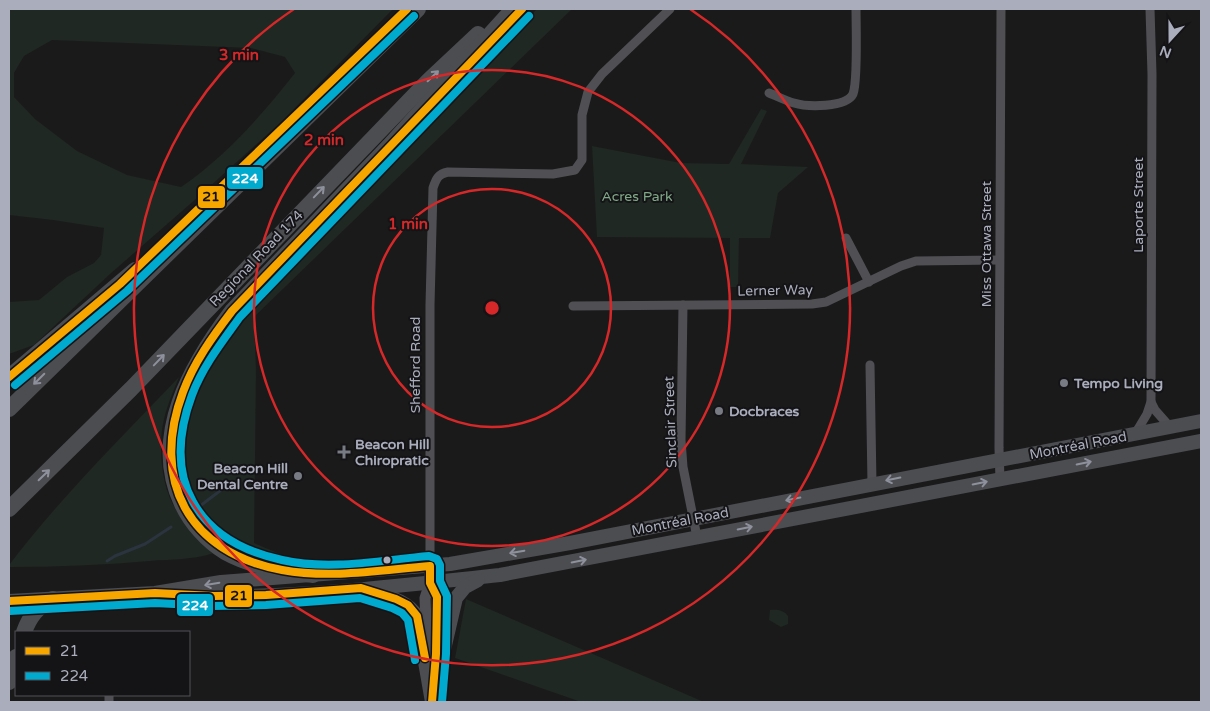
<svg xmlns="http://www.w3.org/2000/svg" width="1210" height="711" font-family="'Varela Round',sans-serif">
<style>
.green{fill:#1f2822;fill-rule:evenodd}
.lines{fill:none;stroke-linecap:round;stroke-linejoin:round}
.stream{stroke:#2b333e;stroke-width:3}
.minor{stroke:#505054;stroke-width:9}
.tertiary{stroke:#505054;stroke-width:11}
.primary{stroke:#4c4d51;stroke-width:14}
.motorway{stroke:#4c4d51;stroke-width:16}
.bus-1-casing{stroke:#141417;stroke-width:11}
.bus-2-casing{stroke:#141417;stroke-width:11}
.bus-1{stroke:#f7a600;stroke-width:8}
.bus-2{stroke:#00a9ce;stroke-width:8}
.oneway{stroke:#8e909c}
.ring{fill:none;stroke:#d62828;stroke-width:2.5}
.poi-dot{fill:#787a84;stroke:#141417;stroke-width:2}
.bus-dot{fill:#aaadbc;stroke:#141417;stroke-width:2}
.labels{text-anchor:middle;stroke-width:4;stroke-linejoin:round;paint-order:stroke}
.park-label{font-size:14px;fill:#80a987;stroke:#141417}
.street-label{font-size:14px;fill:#aaadbc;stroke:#141417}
.poi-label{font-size:14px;font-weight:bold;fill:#aaadbc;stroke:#141417;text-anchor:start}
.centre{fill:#d62828;stroke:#141417;stroke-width:2.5}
.ring-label{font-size:15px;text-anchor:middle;font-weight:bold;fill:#d62828;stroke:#141417;stroke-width:4;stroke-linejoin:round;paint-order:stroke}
.line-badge{stroke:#141417;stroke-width:2}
.badge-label{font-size:14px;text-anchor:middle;font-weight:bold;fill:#fff}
.pale-badge-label{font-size:14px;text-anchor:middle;font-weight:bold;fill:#111}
</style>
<rect width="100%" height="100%" fill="#1a1a1b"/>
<g class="green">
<path d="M9,9H393L281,122L197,198L110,274L34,345L9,354V302L39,300L67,277L94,263L101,255L104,228L53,220L9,215ZM52,40L251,48L285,57L295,73C261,116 226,156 181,187L127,175L77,151L35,119L14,97V73L24,56Z"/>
<path d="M537,9H572L254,317L256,370L254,543L287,557H261L248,555L220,541L195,516L178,477L177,425L198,371L229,329L311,238Z"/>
<path d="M761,109L767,111L741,164L808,167L778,193L770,238H739L738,287H730V238L597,237L592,146L681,163L729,164Z"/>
<path d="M179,377C173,392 166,408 163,424C158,451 162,491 178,513C188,527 202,540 214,553C194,560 171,559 150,561C103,565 56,567 9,567V565C60,498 121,438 179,377Z"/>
<path d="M466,599L704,702H581L455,658Z"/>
<path d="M770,610C777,609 784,610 788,616V624L781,627L769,620Z"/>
</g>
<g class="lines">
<g class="stream">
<path d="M200,506L225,487"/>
<path d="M107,561L115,556L145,544L171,527"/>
</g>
<g class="minor">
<path d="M769,93C777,96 786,101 794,103C807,107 846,108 853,94C858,81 856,26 856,9"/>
<path d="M846,238L869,282"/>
<path d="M683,305L681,440L683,467L697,537"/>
<path d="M573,306L812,304L826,302L901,266L916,261L999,260"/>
<path d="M870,365L872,484"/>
<path d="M1151,402L1155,410L1170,427"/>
<path d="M1135,434L1147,414L1151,402L1152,74L1150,9"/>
<path d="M1000,480L999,448L1001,9"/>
<path d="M430,566V305L433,188C436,179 438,174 448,172L553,174L575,170L582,160V115L588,92L602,74L670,9"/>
<path d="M109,695V702"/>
</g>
<g class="tertiary">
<path d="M430,583L437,597L435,666"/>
<path d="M427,648L425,598L430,583V566"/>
</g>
<g class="primary">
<path d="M371,591C389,597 406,600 417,616L432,702"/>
<path d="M181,595C287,600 395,586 500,575L1201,441"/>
<path d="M9,601L155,593L221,582L450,564L570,543L1201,421"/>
<path d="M433,697L456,598L465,587L478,580"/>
</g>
<g class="motorway">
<path d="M9,377L135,270"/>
<path d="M9,409L418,9"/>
<path d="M9,509L131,389L429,80L478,34"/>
<path d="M313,575C283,571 252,567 225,552C207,541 191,523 182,504C150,436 191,365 232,311L389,146L513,9"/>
<path d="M24,632C30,616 37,607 53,599"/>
<path d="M9,682L16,657"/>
</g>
<defs>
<g id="bus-1">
<path d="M9,377L120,284L407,9"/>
<path d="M9,601L155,593L214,596L266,595L361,588L396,599L408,605L417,616L425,658"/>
<path d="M432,702L436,654L437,597L430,583V566C381,570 331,579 282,570C188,553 150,480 183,392C194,362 213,336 232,311L522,9"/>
</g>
<g id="bus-2">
<path d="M15,385L127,291L414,16"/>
<path d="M10,611L155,603L213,606L266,605L360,598L392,608L402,613L408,620L415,660"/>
<path d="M442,702L446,654L447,596L440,581V565L437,559L429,556C381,560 330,571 282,560C195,541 161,478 192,395C203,366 222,342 240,317L529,16"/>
</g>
</defs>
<use href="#bus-1" class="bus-1-casing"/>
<use href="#bus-2" class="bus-2-casing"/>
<use href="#bus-1" class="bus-1"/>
<use href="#bus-2" class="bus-2"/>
</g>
<defs><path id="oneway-shaft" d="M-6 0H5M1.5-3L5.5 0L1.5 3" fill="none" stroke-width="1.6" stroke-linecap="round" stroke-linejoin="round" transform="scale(1.25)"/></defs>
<g class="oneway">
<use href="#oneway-shaft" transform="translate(433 76) rotate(-44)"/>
<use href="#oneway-shaft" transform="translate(319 192) rotate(-46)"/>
<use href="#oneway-shaft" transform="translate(159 360) rotate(-46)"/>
<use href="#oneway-shaft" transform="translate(39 379) rotate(135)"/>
<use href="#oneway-shaft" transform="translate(1084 463) rotate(-12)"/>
<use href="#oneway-shaft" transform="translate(44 475) rotate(-44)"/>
<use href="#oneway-shaft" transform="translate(893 479) rotate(169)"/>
<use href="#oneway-shaft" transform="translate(980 483) rotate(-11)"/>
<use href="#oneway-shaft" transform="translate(793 499) rotate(169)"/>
<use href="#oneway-shaft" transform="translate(745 528) rotate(-11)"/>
<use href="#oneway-shaft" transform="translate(517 552) rotate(170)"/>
<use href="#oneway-shaft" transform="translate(579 561) rotate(-11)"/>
<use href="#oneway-shaft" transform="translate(212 584) rotate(170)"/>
</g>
<g class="ring">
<circle cx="492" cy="308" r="119"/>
<circle cx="492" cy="308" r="238"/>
<path d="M690 9A358 358 0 1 1 294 9"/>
</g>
<g class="poi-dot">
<circle cx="1064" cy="383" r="5"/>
<circle cx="719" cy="411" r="5"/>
<path d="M341.5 444.5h5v5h5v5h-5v5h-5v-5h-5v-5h5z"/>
<circle cx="298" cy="476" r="5"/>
</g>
<circle class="bus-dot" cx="387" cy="560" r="4.5"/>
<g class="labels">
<g class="park-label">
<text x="637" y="201">Acres Park</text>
</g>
<g class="street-label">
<text transform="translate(1138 205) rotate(-90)" y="5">Laporte Street</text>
<text transform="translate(986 244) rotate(-90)" y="5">Miss Ottawa Street</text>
<text transform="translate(256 258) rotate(-46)" y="5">Regional Road 174</text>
<text transform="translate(775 290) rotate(-1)" y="5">Lerner Way</text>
<text transform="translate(415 365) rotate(-90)" y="5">Shefford Road</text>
<text transform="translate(670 422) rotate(-92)" y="5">Sinclair Street</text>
<text transform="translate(1078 445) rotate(-11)" y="5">Montréal Road</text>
<text transform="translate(680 521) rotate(-11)" y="5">Montréal Road</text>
</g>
<g class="poi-label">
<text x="1074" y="388">Tempo Living</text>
<text x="729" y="416">Docbraces</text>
<text x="355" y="449">Beacon Hill<tspan x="355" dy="16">Chiropratic</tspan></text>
<text x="288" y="473" text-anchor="end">Beacon Hill<tspan x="288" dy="16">Dental Centre</tspan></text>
</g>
</g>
<circle cx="492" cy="308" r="8" class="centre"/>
<g class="ring-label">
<text x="239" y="60">3 min</text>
<text x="324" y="145">2 min</text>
<text x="408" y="229">1 min</text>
</g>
<g class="line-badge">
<rect x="226" y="166" width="38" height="24" rx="5" fill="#00a9ce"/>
<rect x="197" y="185" width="29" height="24" rx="5" fill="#f7a600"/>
<rect x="224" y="584" width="29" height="24" rx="5" fill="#f7a600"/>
<rect x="176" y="593" width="38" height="24" rx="5" fill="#00a9ce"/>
</g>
<g class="badge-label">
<text x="245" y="183">224</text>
<text x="195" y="610">224</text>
</g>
<g class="pale-badge-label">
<text x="211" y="201">21</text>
<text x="239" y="600">21</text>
</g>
<rect width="1210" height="711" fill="none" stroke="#aaadbc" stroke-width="20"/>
<rect x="15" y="631" width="175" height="65" fill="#141417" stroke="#505159"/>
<rect x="25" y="647" width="25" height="8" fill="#f7a600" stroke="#505159"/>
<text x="60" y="656" font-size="15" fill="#aaadbc">21</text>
<rect x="25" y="672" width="25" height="8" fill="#00a9ce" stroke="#505159"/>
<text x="60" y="681" font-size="15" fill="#aaadbc">224</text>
<g transform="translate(1170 40) rotate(201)" stroke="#141417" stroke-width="4" paint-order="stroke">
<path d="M0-4L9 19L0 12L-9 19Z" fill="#aaadbc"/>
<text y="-8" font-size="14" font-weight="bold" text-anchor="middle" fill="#aaadbc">N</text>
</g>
</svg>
